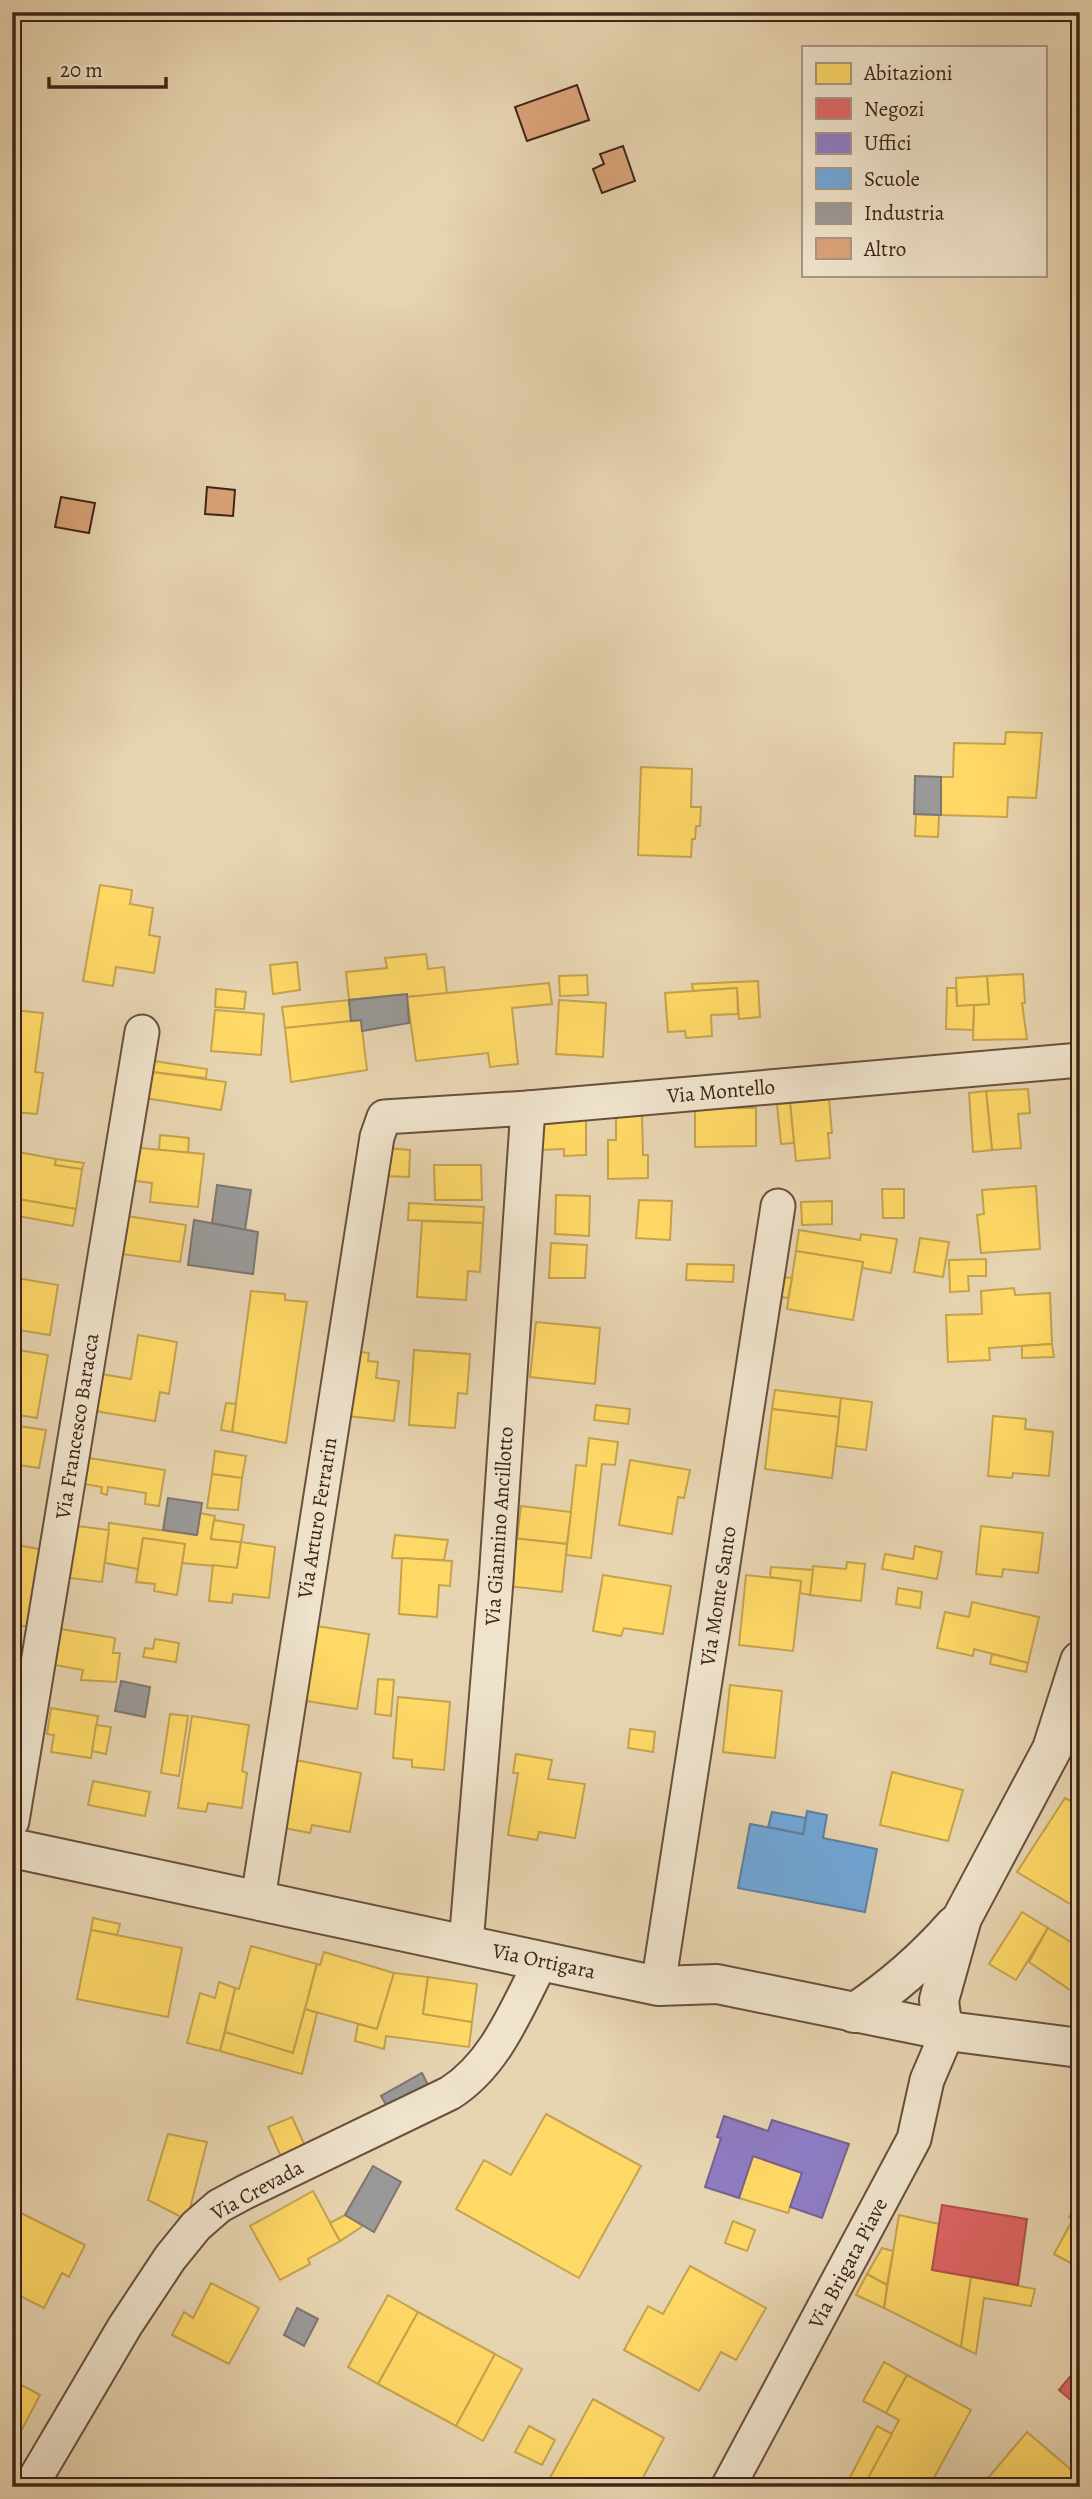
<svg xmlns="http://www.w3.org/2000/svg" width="1092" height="2499" font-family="Alegreya,serif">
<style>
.homes{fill:#ffd966;stroke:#c5a34e;stroke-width:2}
.shops{fill:#e06666;stroke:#af524e;stroke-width:2}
.offices{fill:#8e7cc3;stroke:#76628f;stroke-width:2}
.schools{fill:#6fa8dc;stroke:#6080a1;stroke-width:2}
.industry{fill:#999;stroke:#7e7672;stroke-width:2}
.building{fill:#daa379;stroke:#3e2417;stroke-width:2}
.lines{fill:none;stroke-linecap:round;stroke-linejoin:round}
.minor-casing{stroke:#68503d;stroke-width:37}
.tertiary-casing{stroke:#68503d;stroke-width:42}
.minor{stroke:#efe3cc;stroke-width:33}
.tertiary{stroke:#efe3cc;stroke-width:38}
.labels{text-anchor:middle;stroke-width:7;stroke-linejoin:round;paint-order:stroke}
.street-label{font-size:21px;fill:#3e2417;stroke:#efe3cc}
</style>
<rect width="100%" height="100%" fill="#e7d4b0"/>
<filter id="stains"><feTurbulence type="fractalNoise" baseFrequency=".00286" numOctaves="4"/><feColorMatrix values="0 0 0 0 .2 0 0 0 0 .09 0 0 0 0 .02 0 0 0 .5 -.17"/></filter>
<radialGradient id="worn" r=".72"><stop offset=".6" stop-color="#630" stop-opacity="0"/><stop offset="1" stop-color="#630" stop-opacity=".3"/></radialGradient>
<g class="homes">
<path d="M1006,732L1042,733L1036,798L1008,797L1007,817L941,815V777H953L954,743L1005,744Z"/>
<path d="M641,767L692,769L691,807H701L700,826H696L695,839H692L691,857L638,855Z"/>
<path d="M916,814L939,815L938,837L915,836Z"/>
<path d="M100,885L132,890L130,904L153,908L149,935L160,937L154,973L116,967L113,986L83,981Z"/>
<path d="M426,954L428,969L444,967L447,994L407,997V994L349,1000L346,972L387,968L385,958Z"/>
<path d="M297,962L300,990L273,994L270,965Z"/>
<path d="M1023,974L1025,1003H1022L1027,1039L973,1040L974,1005L989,1004L987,976Z"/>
<path d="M587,975L588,995L560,996L559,976Z"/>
<path d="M987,976L989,1004L957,1006L956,978Z"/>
<path d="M758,981L760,1017L739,1019L737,988L693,991L692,984Z"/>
<path d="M549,983L552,1004L512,1008L518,1064L490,1067L488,1053L416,1061L407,997Z"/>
<path d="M737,988L738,1014L711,1015L712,1036L686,1038L685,1031L668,1032L665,993Z"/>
<path d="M947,988H956L957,1006L974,1005L973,1030L946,1029Z"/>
<path d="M216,989L246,992L244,1009L215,1007Z"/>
<path d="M349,1000L351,1021L285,1028L282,1007Z"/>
<path d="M559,1000L606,1003L603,1057L556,1054Z"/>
<path d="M12,1010L43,1013L35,1072L43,1073L37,1114L12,1112Z"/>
<path d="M215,1010L264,1014L261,1055L211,1051Z"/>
<path d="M361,1020L367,1070L291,1082L285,1028Z"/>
<path d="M154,1061L207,1069L206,1078L152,1072Z"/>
<path d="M152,1072L226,1082L221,1110L138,1097Z"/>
<path d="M1028,1089L1030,1113L1018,1114L1021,1148L992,1150L986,1091Z"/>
<path d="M986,1091L992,1150L973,1152L969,1093Z"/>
<path d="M829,1099L832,1133H828L830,1158L796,1161L790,1103Z"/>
<path d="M790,1103L794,1143L781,1144L777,1104Z"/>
<path d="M695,1108H756V1146L695,1147Z"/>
<path d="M540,1110H586V1155L564,1156V1149L541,1150Z"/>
<path d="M616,1115H642L643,1155H648V1178L608,1179V1140H616Z"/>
<path d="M160,1135L189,1138L188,1153L159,1150Z"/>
<path d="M130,1147L204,1154L198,1207L150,1202L152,1183L127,1180Z"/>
<path d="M385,1148L410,1150L409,1177L384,1176Z"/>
<path d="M13,1151L56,1159L55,1165L82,1169L76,1209L12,1198Z"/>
<path d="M56,1159L84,1163L82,1169L55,1165Z"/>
<path d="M434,1165H481L482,1200H435Z"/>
<path d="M1036,1186L1040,1249L981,1253L977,1215L984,1214L982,1190Z"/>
<path d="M882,1189H904V1218H883Z"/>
<path d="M556,1195L590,1196L589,1236L555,1234Z"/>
<path d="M12,1198L76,1209L73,1226L12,1215Z"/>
<path d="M639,1200L672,1201L670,1240L636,1238Z"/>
<path d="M832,1201V1224L802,1225L801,1202Z"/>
<path d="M409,1203L484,1207L483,1223L408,1220Z"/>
<path d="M120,1215L186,1225L180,1262L114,1253Z"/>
<path d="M422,1221L483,1223L480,1272L468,1271L466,1300L417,1297Z"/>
<path d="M799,1230L860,1240L861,1234L897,1239L891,1273L862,1268L863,1262L796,1251Z"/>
<path d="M920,1238L949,1242L943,1277L914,1272Z"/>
<path d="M551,1243L587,1245L585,1278H549Z"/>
<path d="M796,1251L863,1262L853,1320L787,1309Z"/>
<path d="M986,1259V1276H968L969,1291L950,1292L949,1260Z"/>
<path d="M687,1264L734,1265L733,1282L686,1280Z"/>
<path d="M777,1276L792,1278L788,1298L774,1296Z"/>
<path d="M17,1278L58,1285L50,1335L12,1329Z"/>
<path d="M1014,1288L1015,1295L1050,1293L1052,1344L989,1348L990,1360L948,1362L946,1315L982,1314L981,1291Z"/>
<path d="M251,1291L285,1294V1300L307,1302L286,1443L232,1432Z"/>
<path d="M536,1322L600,1328L595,1384L530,1377Z"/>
<path d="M138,1335L177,1342L169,1394L160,1392L155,1421L89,1410L95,1373L131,1379Z"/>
<path d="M1052,1344L1054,1357L1022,1358V1346Z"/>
<path d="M12,1349L48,1355L37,1418L12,1414Z"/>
<path d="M345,1350L369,1353L368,1361L378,1362L376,1378L399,1381L394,1421L347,1416Z"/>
<path d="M414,1350L470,1354L467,1394L458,1393L455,1428L409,1425Z"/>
<path d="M775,1390L841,1398L839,1417L772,1409Z"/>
<path d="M841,1398L872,1402L866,1450L836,1446Z"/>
<path d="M226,1403L236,1404L232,1432L221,1430Z"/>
<path d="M596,1405L630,1409L628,1424L594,1420Z"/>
<path d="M772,1409L839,1417L832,1478L765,1469Z"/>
<path d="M993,1416L1026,1419L1025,1429L1053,1432L1049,1476L1013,1473L1012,1478L988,1476Z"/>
<path d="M12,1425L46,1430L39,1468L12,1464Z"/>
<path d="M589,1438L618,1442L615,1465L602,1464L591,1558L566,1555L576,1465L586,1466Z"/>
<path d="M215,1451L246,1456L242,1478L212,1474Z"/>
<path d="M83,1457L165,1470L159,1506L145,1504L146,1493L108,1487L107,1495L101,1493L102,1487L79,1483Z"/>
<path d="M630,1460L690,1470L684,1498L678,1497L672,1534L619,1525Z"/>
<path d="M212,1474L242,1478L238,1510L207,1508Z"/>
<path d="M521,1506L571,1512L567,1544L517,1539Z"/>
<path d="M200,1513L215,1516L211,1539L241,1542L237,1568L182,1563L185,1544L143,1538L138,1569L105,1563L109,1523L197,1535Z"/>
<path d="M214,1520L244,1525L241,1542L211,1539Z"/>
<path d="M69,1525L109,1530L102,1582L62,1577Z"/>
<path d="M981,1526L1043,1533L1038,1573L1003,1569L1002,1577L976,1574Z"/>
<path d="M395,1535L448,1540L444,1560L392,1558Z"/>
<path d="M143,1538L185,1544L177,1595L154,1591L155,1584L136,1582Z"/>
<path d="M513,1538L567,1544L562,1592L507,1586Z"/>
<path d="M241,1542L275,1547L269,1598L233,1594L232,1603L209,1601L213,1565L237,1568Z"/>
<path d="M12,1544L44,1550L29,1627L12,1624Z"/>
<path d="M915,1546L942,1552L937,1579L882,1569L885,1554L913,1559Z"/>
<path d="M402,1558L452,1561L450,1586L439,1585L437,1617L399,1614Z"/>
<path d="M847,1562L865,1564L861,1601L810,1595L813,1566L846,1569Z"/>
<path d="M771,1567L813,1570L810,1595L800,1593L801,1581L770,1577Z"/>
<path d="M603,1575L671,1586L663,1634L624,1628L621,1636L593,1631Z"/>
<path d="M746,1575L801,1581L793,1651L739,1645Z"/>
<path d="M898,1588L922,1592L920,1608L896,1604Z"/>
<path d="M972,1602L1039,1617L1028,1663L974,1649L973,1656L937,1648L945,1612L969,1617Z"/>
<path d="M316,1626L369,1634L357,1709L306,1701Z"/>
<path d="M55,1628L115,1638L113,1653H120L116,1682L81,1680L83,1670L49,1664Z"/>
<path d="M155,1639L179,1643L176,1662L143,1657L145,1648L153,1649Z"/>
<path d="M992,1654L1028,1663L1026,1672L990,1664Z"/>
<path d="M378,1679L394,1680L391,1716L375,1714Z"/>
<path d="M730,1685L782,1691L775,1758L723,1752Z"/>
<path d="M398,1697L450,1702L444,1770L412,1767V1760L393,1758Z"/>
<path d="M51,1708L98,1716L91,1758L51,1752L54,1735L47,1734Z"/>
<path d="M170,1714L188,1716L179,1776L161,1773Z"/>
<path d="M192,1716L249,1725L242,1771L247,1773L242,1808L208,1803L206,1812L178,1808Z"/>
<path d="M96,1725L111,1727L106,1754L92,1751Z"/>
<path d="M630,1729L655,1732L653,1752L628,1748Z"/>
<path d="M516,1754L552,1760L548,1779L585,1784L575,1838L539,1832L537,1840L508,1835L518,1773H513Z"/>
<path d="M286,1758L361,1773L350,1832L312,1825L310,1833L275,1826Z"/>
<path d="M892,1772L963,1790L948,1841L880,1825Z"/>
<path d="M93,1781L150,1792L145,1816L88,1805Z"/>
<path d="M1065,1798L1080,1806V1825L1074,1834L1080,1837V1910L1017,1872Z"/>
<path d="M1022,1912L1048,1928L1016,1980L989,1964Z"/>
<path d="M93,1918L120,1924L117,1935L91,1930Z"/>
<path d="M1048,1928L1080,1948V1988L1076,1994L1029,1962Z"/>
<path d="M91,1930L182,1948L168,2017L77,1999Z"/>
<path d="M251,1946L317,1964L293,2053L225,2032L235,1988L239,1989Z"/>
<path d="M324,1952L394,1973L377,2029L305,2009L317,1964L320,1965Z"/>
<path d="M394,1973L428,1977L423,2014L472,2022L469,2047L386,2036L384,2049L355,2041L358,2024L377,2029Z"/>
<path d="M428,1977L477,1984L472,2022L423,2014Z"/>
<path d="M219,1982L235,1988L220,2051L187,2043L200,1993L215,1998Z"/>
<path d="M305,2009L317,2013L302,2074L220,2051L225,2032L293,2053Z"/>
<path d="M546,2114L641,2166L579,2278L456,2209L484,2160L511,2175Z"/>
<path d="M292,2117L306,2148L282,2159L268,2127Z"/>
<path d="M168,2134L207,2142L187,2220L148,2200Z"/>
<path d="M753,2156L802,2173L788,2213L739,2198Z"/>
<path d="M313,2191L340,2241L308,2259L310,2264L280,2280L250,2226Z"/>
<path d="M1080,2199V2223L1069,2217Z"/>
<path d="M21,2213L85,2245L69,2277L62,2273L44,2308L12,2292V2230Z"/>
<path d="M345,2215L363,2226L340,2241L330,2223Z"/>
<path d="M899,2215L939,2224L932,2270L971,2277L961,2347L884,2308Z"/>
<path d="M1073,2219L1080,2223V2260L1076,2266L1054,2254Z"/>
<path d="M733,2221L755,2230L747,2251L725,2243Z"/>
<path d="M882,2248L893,2251L887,2285L867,2274Z"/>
<path d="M690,2266L766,2308L736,2360L721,2352L699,2391L624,2350L648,2306L663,2314Z"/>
<path d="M867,2274L887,2285L884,2308L856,2295Z"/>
<path d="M971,2277L1035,2289L1031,2306L984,2298L976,2354L961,2347Z"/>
<path d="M211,2283L259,2308L229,2364L172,2335L184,2312L193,2318Z"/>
<path d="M388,2295L418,2312L378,2384L348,2367Z"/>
<path d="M418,2312L495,2354L456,2426L378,2384Z"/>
<path d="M495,2354L522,2369L483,2441L456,2426Z"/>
<path d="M884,2362L907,2375L886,2413L863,2401Z"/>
<path d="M907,2375L971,2410L929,2487H883L868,2478L899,2420L886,2413Z"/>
<path d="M12,2380L40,2395L20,2433L12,2429Z"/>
<path d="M593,2399L664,2438L638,2487H545Z"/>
<path d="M529,2426L555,2440L542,2465L515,2452Z"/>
<path d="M877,2426L892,2434L868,2478L881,2486L853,2487L847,2483Z"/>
<path d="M1027,2432L1075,2473L1063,2487H990L994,2483L988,2478Z"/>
</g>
<g class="shops">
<path d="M942,2205L1027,2219L1018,2285L932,2270Z"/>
<path d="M1080,2365V2408L1059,2390Z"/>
</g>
<path class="offices" d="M724,2116L768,2131L772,2120L849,2144L822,2218L790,2207L802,2173L753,2156L739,2198L705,2187L721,2138L717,2137Z"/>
<g class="schools">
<path d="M807,1811L827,1815L823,1838L877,1849L865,1912L738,1888L750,1824L803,1834Z"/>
<path d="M772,1812L806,1818L803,1834L768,1827Z"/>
</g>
<g class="industry">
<path d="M915,776L941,777V815L914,814Z"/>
<path d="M407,994L409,1023L362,1031L361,1020L351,1021L349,1000Z"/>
<path d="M217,1185L251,1190L245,1230L212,1223Z"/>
<path d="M194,1220L258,1232L253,1274L188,1265Z"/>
<path d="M168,1498L202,1503L197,1535L163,1530Z"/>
<path d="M121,1681L150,1687L145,1717L115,1711Z"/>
<path d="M422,2073L431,2091L391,2114L381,2096Z"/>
<path d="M373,2166L401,2182L374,2232L345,2215Z"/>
<path d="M297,2308L318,2319L304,2346L284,2335Z"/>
</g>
<g class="building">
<path d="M577,85L589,120L527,141L515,107Z"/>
<path d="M623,146L635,181L602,193L593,169L604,164L600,154Z"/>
<path d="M207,487L235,490L233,516L205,514Z"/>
<path d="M61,497L95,503L89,533L55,527Z"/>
</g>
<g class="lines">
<defs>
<g id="minor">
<path d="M12,1821L142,1032"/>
<path d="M258,1899L377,1137L384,1117L528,1108L1080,1060"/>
<path d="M466,1944L496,1581L528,1108"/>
<path d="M658,1986L778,1206"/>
<path d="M30,2487L125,2326L170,2258L196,2226L219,2206L245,2192L450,2093C497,2063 517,2007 542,1960"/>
<path d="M728,2487L914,2139L927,2080L948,2031"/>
</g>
<g id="tertiary">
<path d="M12,1848L658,1986L717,1984L948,2031L1080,2048"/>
<path d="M854,2013C892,1988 925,1959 955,1925"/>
<path d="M948,2031L941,2017L939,2000L962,1918L1052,1749L1080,1661"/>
</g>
</defs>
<use href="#minor" class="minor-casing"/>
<use href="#tertiary" class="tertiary-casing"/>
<use href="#minor" class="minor"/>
<use href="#tertiary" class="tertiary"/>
</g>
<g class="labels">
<g class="street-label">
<text transform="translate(721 1091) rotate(-5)" y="7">Via Montello</text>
<text transform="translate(77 1426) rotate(-81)" y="7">Via Francesco Baracca</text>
<text transform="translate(317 1518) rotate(-81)" y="7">Via Arturo Ferrarin</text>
<text transform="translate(499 1526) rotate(-86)" y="7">Via Giannino Ancillotto</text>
<text transform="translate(718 1596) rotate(-81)" y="7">Via Monte Santo</text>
<text transform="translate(544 1961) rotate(12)" y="7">Via Ortigara</text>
<text transform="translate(257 2190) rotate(-29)" y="7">Via Crevada</text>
<text transform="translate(848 2263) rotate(-62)" y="7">Via Brigata Piave</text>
</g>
</g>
<rect width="1092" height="2499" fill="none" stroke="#e7d4b0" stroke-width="42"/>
<rect x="14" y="14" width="1064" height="2471" fill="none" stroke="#3e2417" stroke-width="3.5"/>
<rect x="21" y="21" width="1050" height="2457" fill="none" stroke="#3e2417" stroke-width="2"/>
<rect x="802" y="46" width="245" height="231" fill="#efe3cc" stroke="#a89784" stroke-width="2"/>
<rect x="816" y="63" width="35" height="21" fill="#ffd966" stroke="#a89784" stroke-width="2"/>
<text x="864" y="80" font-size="21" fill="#3e2417">Abitazioni</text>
<rect x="816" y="98" width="35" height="21" fill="#e06666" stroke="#a89784" stroke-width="2"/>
<text x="864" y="116" font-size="21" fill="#3e2417">Negozi</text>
<rect x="816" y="133" width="35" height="21" fill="#8e7cc3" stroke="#a89784" stroke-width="2"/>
<text x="864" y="150" font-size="21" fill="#3e2417">Uffici</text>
<rect x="816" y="168" width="35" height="21" fill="#6fa8dc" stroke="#a89784" stroke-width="2"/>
<text x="864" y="186" font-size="21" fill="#3e2417">Scuole</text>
<rect x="816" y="203" width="35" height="21" fill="#999999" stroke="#a89784" stroke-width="2"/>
<text x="864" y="220" font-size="21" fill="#3e2417">Industria</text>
<rect x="816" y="238" width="35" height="21" fill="#daa379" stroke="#a89784" stroke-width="2"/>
<text x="864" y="256" font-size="21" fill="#3e2417">Altro</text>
<path d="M49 77v10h117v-10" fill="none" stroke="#3e2417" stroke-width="3.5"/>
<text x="60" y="77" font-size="21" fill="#3e2417" stroke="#efe3cc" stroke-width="5" paint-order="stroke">20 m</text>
<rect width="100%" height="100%" filter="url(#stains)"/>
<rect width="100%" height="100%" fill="url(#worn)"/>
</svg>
